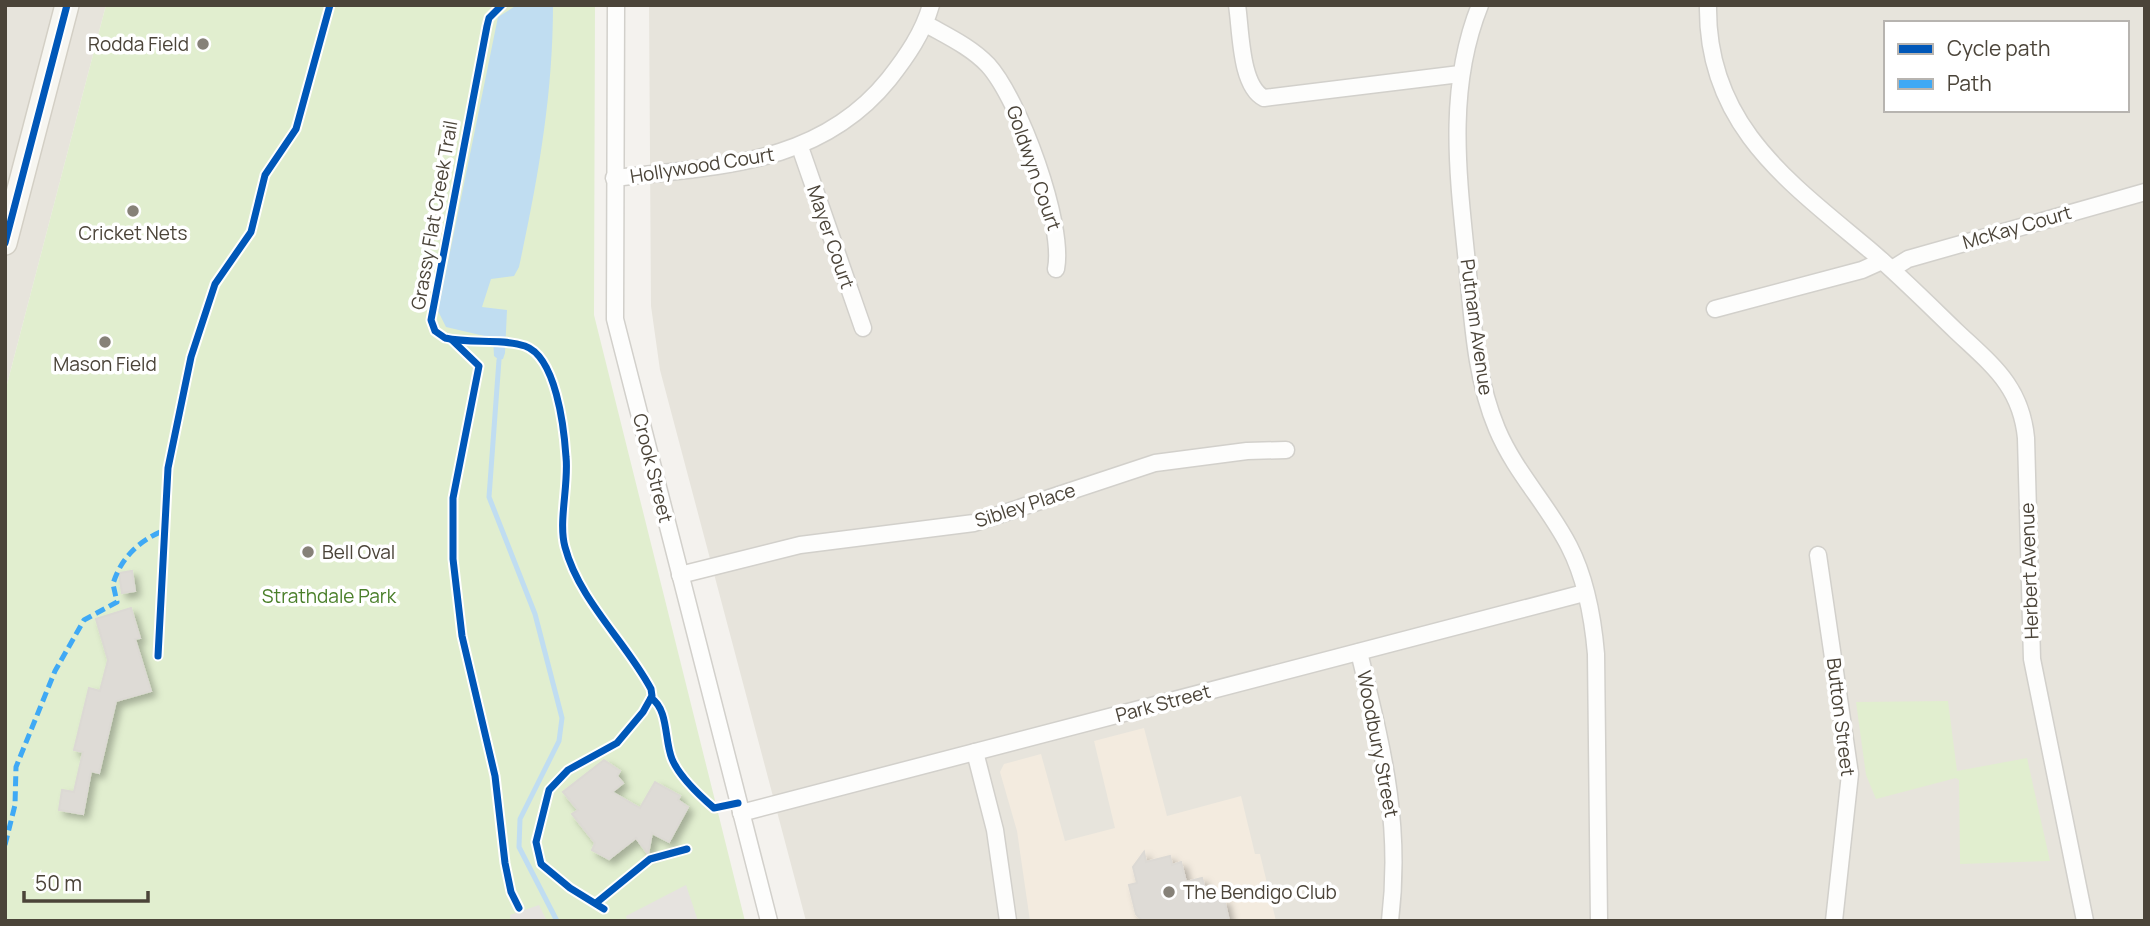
<svg xmlns="http://www.w3.org/2000/svg" width="2150" height="926" font-family="Manrope,sans-serif">
<style>
.residential{fill:#e7e4dc;fill-rule:evenodd}
.commercial{fill:#f3ebdf}
.green{fill:#e1eecf}
.parking{fill:#e6e3df}
.water{fill:#c0ddf1}
.lines{fill:none;stroke-linecap:round;stroke-linejoin:round}
.stream{stroke:#c0ddf1;stroke-width:5}
.building{fill:#dedbd6;stroke:#dcd9d4;stroke-width:2;filter:url(#shadow)}
.minor-casing{stroke:#d2d0cb;stroke-width:19}
.secondary-casing{stroke:#d3cfc5;stroke-width:26}
.minor{stroke:#fdfdfc;stroke-width:16}
.secondary{stroke:#f7f6f1;stroke-width:23}
.quiet{stroke:#3fa9f5;stroke-width:5;stroke-dasharray:10 5;stroke-linecap:butt}
.cycleway-casing{stroke:#fff;stroke-width:11}
.cycleway{stroke:#0057b8;stroke-width:7}
.poi-dot{fill:#868178;stroke:#fff;stroke-width:2.5}
.labels{text-anchor:middle;stroke-width:7;stroke-linejoin:round;paint-order:stroke}
.poi-label{font-size:19px;fill:#4b4439;stroke:#fff}
.street-label{font-size:19px;fill:#4b4439;stroke:#fff}
.park-label{font-size:19px;fill:#4a7f2a;stroke:#fff}
</style>
<defs>
<filter id="shadow"><feDropShadow dx="5" dy="5" stdDeviation="3.5" flood-color="#0004"/></filter>
</defs>
<rect width="100%" height="100%" fill="#f4f2ee"/>
<g class="residential">
<path d="M5,5H106L5,392Z"/>
<path d="M649,5H2145V921H806L660,370L651,306ZM1886,23H2127V110H1886Z"/>
</g>
<path class="commercial" d="M1144,728L1167,816L1241,796L1255,854H1260L1276,921H1030L1017,831L1000,772L1004,764L1041,754L1065,841L1115,828L1094,741Z"/>
<g class="green">
<path d="M106,5H595L594,315L745,921H5V392Z"/>
<path d="M1948,701L1957,771L2027,758L2050,861L1960,864L1959,780L1956,778L1876,799L1866,775L1856,702Z"/>
</g>
<g class="parking">
<path d="M686,885L698,921H627L626,916Z"/>
<path d="M539,905L547,921H511L510,915Z"/>
</g>
<path class="water" d="M517,5H553C553,95 538,179 519,267L514,276L491,279L482,307L507,310L505,353L503,359L499,360L494,356L493,338L446,327L438,311L498,17Z"/>
<g class="lines">
<path class="stream" d="M499,360L489,497L535,614L562,718L559,741L520,819L519,847L557,921"/>
</g>
<g class="building">
<path d="M132,571L135,591L122,593L119,573Z"/>
<path d="M131,608L140,638L135,639L151,691L116,701L99,773L91,771L83,814L59,810L62,790L74,792L83,752L74,750L89,688L100,691L108,660L96,619Z"/>
<path d="M604,760L620,771L617,776L623,783L612,792L640,808L655,782L680,796L678,800L688,807L669,842L652,833L648,854L636,838L609,859L592,850L595,843L572,814L578,810L563,792Z"/>
<path d="M1144,852L1146,862L1170,856L1172,865L1181,862L1186,882L1202,878L1209,903L1224,899L1229,921H1142L1136,914L1129,885L1137,883L1133,867Z"/>
</g>
<g class="lines">
<defs>
<g id="minor">
<path d="M616,5L615,319L769,921"/>
<path d="M1237,5C1241,30 1240,86 1264,98L1460,74"/>
<path d="M1480,5C1445,92 1459,182 1468,273C1473,325 1476,379 1497,429C1515,472 1548,505 1569,546C1585,577 1593,619 1596,654L1599,921"/>
<path d="M1708,5C1706,125 1789,182 1871,251C1900,276 1928,304 1956,331C1992,365 2021,386 2026,438L2032,659L2085,921"/>
<path d="M926,24C947,36 971,47 988,65C1019,99 1065,224 1056,269"/>
<path d="M800,147L863,328"/>
<path d="M614,178C716,166 819,166 889,79C907,56 923,33 931,5"/>
<path d="M1892,269L1908,259L2145,192"/>
<path d="M1715,309L1862,270L1882,261"/>
<path d="M1818,555L1850,774L1834,921"/>
<path d="M680,575L800,545L974,523L1155,463L1247,451L1286,450"/>
<path d="M1359,652C1382,748 1402,821 1390,921"/>
<path d="M975,752L995,830L1008,921"/>
<path d="M741,813L1584,593"/>
</g>
<path id="secondary" d="M5,243L67,5"/>
</defs>
<use href="#minor" class="minor-casing"/>
<use href="#secondary" class="secondary-casing"/>
<use href="#minor" class="minor"/>
<use href="#secondary" class="secondary"/>
<path class="quiet" d="M5,845L15,805L16,767L55,671L84,620L117,602L113,584C121,557 140,540 165,530"/>
<defs>
<g id="cycleway">
<path d="M502,5L489,18L487,26L431,320L435,331L445,338C471,344 500,338 525,346C556,357 564,427 566,457C569,484 558,522 565,547C579,600 626,642 651,689L652,696L643,712L617,743L568,770L549,790L536,842L541,864L570,888L604,909"/>
<path d="M5,243L67,5"/>
<path d="M452,340L479,366L453,498V559L462,636L495,776L505,863L511,892L519,908"/>
<path d="M158,656L168,468L191,357L215,284L251,232L265,175L296,129L330,5"/>
<path d="M651,698C669,710 664,740 672,759C679,776 700,796 714,808L738,803"/>
<path d="M596,903L650,859L687,849"/>
</g>
</defs>
<use href="#cycleway" class="cycleway-casing"/>
<use href="#cycleway" class="cycleway"/>
</g>
<g class="poi-dot">
<circle cx="203" cy="44" r="7"/>
<circle cx="133" cy="211" r="7"/>
<circle cx="105" cy="342" r="7"/>
<circle cx="308" cy="552" r="7"/>
<circle cx="1169" cy="892" r="7"/>
</g>
<g class="labels">
<g class="poi-label">
<text x="189" y="51" text-anchor="end">Rodda Field</text>
<text x="133" y="240">Cricket Nets</text>
<text x="105" y="371">Mason Field</text>
<text x="322" y="559" text-anchor="start">Bell Oval</text>
<text x="1183" y="899" text-anchor="start">The Bendigo Club</text>
</g>
<g class="street-label">
<text transform="translate(702 165) rotate(-9)" y="7">Hollywood Court</text>
<text transform="translate(1034 168) rotate(71)" y="7">Goldwyn Court</text>
<text transform="translate(434 215) rotate(-80)" y="7">Grassy Flat Creek Trail</text>
<text transform="translate(2017 227) rotate(-16)" y="7">McKay Court</text>
<text transform="translate(831 237) rotate(71)" y="7">Mayer Court</text>
<text transform="translate(1477 327) rotate(82)" y="7">Putnam Avenue</text>
<text transform="translate(653 468) rotate(76)" y="7">Crook Street</text>
<text transform="translate(1025 505) rotate(-18)" y="7">Sibley Place</text>
<text transform="translate(2029 571) rotate(-92)" y="7">Herbert Avenue</text>
<text transform="translate(1163 703) rotate(-15)" y="7">Park Street</text>
<text transform="translate(1841 717) rotate(83)" y="7">Button Street</text>
<text transform="translate(1378 744) rotate(79)" y="7">Woodbury Street</text>
</g>
<g class="park-label">
<text x="329" y="603">Strathdale Park</text>
</g>
</g>
<rect width="2150" height="926" fill="none" stroke="#4b4439" stroke-width="14"/>
<rect x="1884" y="21" width="245" height="91" fill="#ffffff" stroke="#b7b4b0" stroke-width="2"/>
<rect x="1898" y="44" width="35" height="10" fill="#0057b8" stroke="#b7b4b0" stroke-width="2"/>
<text x="1947" y="56" font-size="21" fill="#4b4439">Cycle path</text>
<rect x="1898" y="79" width="35" height="10" fill="#3fa9f5" stroke="#b7b4b0" stroke-width="2"/>
<text x="1947" y="91" font-size="21" fill="#4b4439">Path</text>
<path d="M24 891v10h124v-10" fill="none" stroke="#4b4439" stroke-width="3.5"/>
<text x="35" y="891" font-size="21" fill="#4b4439" stroke="#ffffff" stroke-width="5" paint-order="stroke">50 m</text>
</svg>
